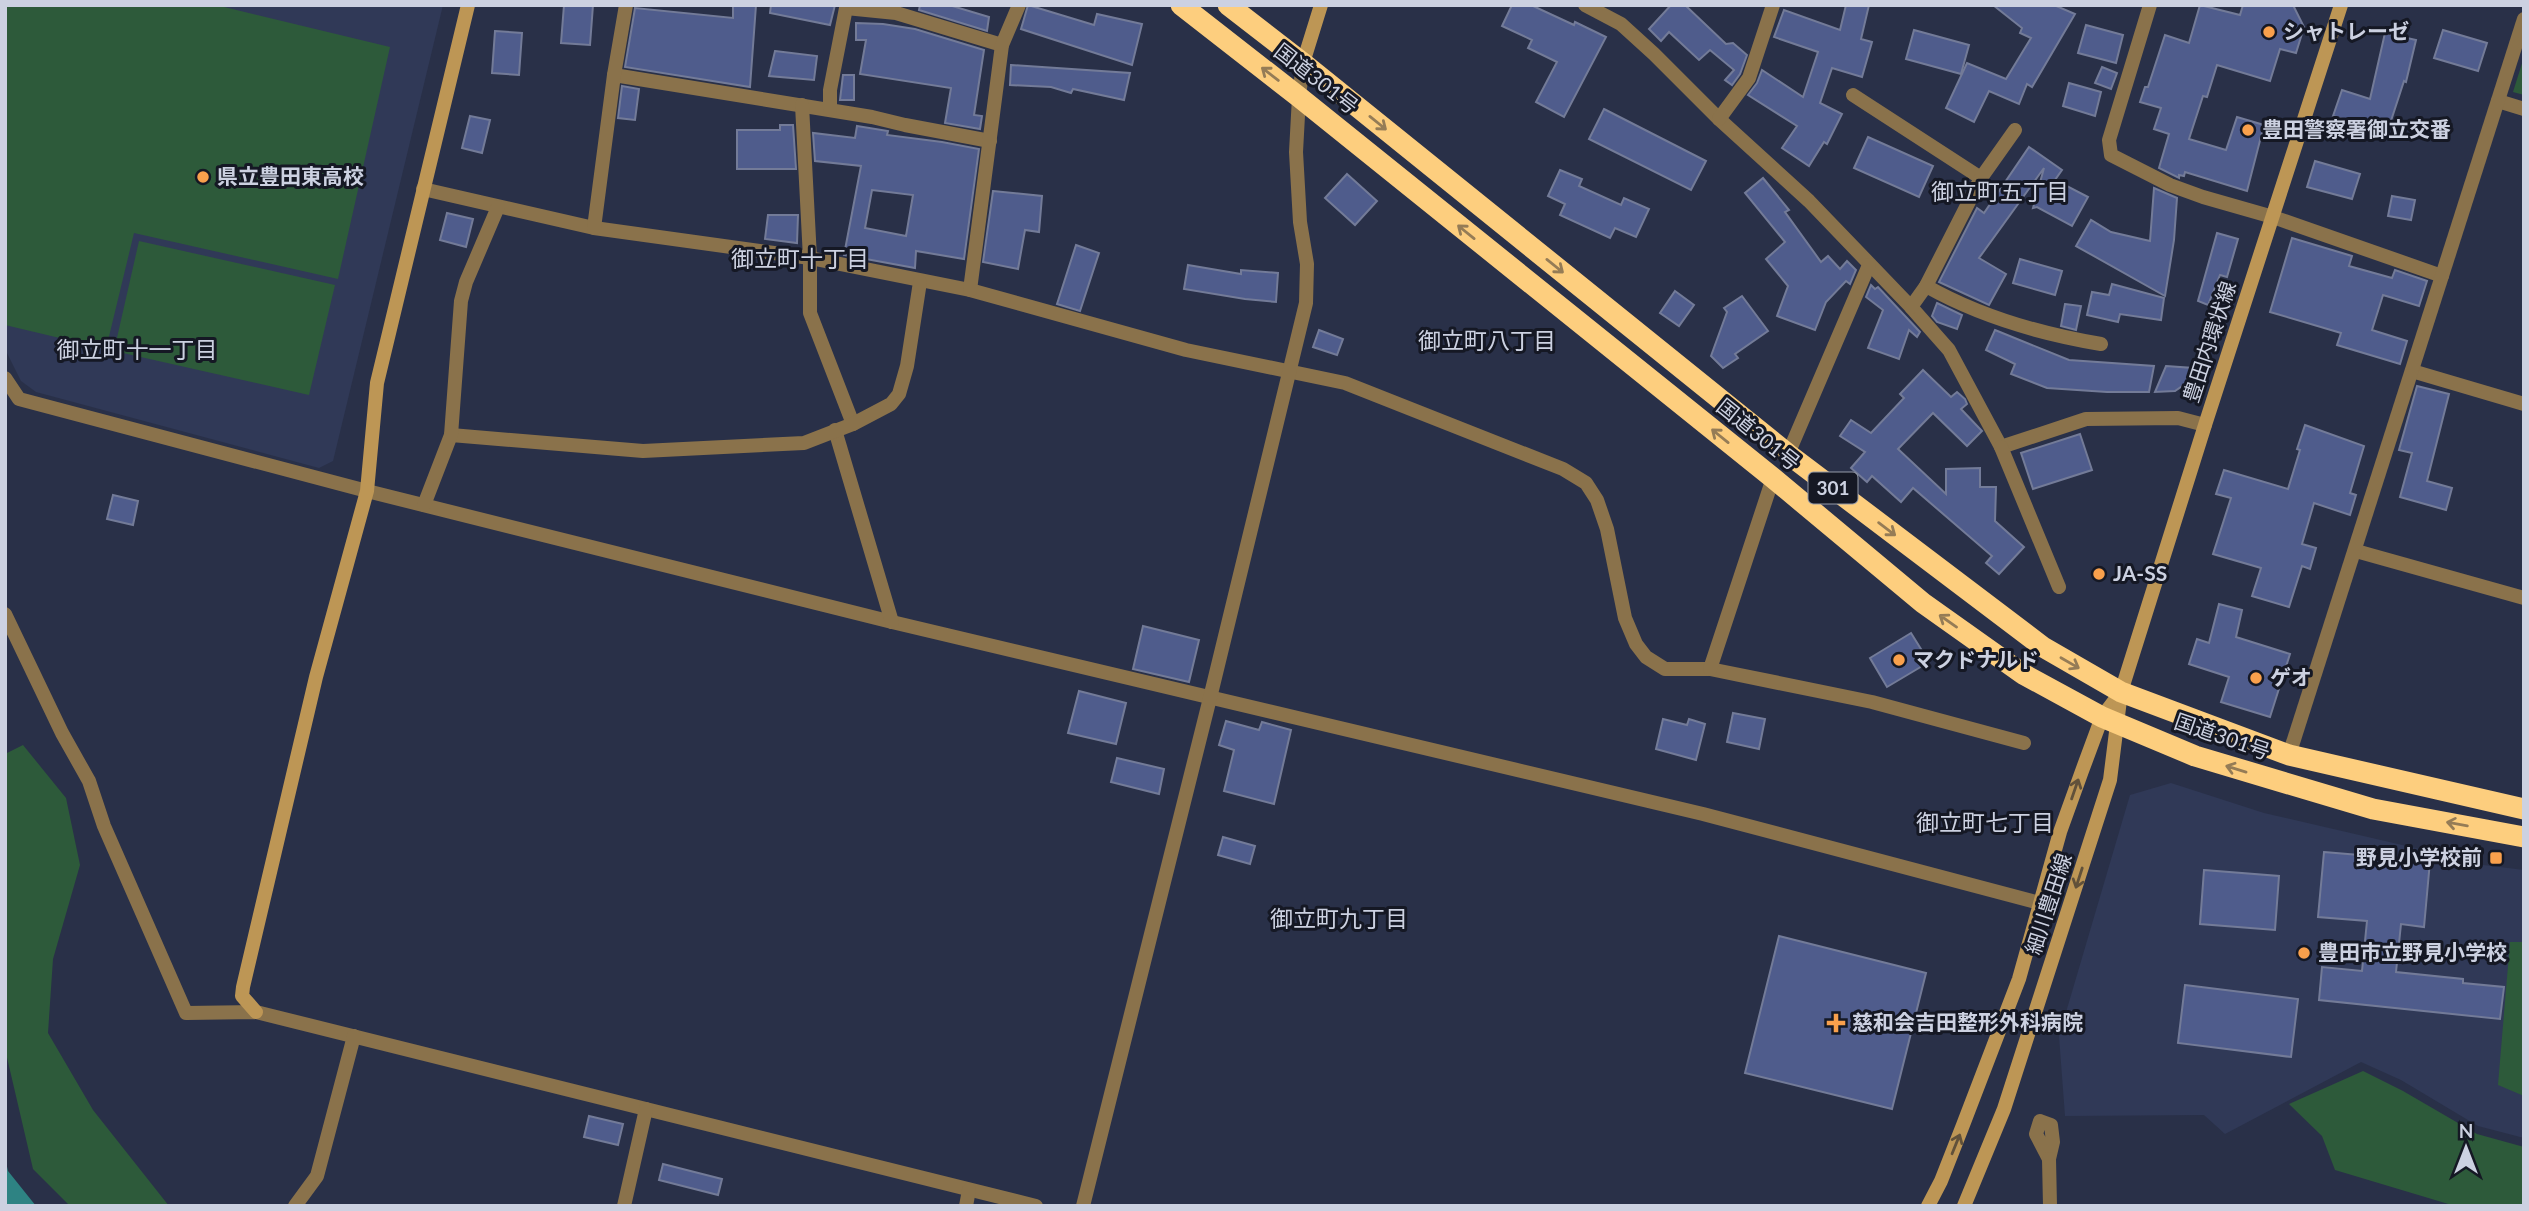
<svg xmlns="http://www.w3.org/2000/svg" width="2529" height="1211" font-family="Lato,'Noto Sans JP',sans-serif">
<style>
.built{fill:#303957}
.green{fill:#2d5a3a}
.water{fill:#2e8383}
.building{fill:#4f5c8c;stroke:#737b98;stroke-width:2;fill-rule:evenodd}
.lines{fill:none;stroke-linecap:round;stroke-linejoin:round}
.street{stroke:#8a724b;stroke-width:14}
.secondary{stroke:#bd9655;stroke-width:14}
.highway{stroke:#fdce7e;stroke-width:21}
.oneway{stroke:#957c56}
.oneway2{stroke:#61513a}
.poi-dot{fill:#f9a04c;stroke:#151824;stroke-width:2.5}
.labels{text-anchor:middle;stroke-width:6;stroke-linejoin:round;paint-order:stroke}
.shield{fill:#151824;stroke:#959aa8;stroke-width:2}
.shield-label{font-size:19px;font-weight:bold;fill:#ccd1e1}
.poi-label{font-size:21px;font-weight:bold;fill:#ccd1e1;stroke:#151824;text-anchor:start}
.street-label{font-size:21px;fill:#ccd1e1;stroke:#151824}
.neighbourhood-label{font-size:23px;fill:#ccd1e1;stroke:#151824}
</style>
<rect width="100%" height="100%" fill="#293048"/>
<g class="built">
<path d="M5,5H443L333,461L319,468L36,392L21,381L5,349Z"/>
<path d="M2171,783L2264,813L2428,851L2475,864L2524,870V1138L2478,1126L2401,1080L2361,1062L2225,1134L2204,1115L2065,1116L2059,1036L2130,795Z"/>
</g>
<g class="green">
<path d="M5,5H216L390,47L338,279L134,233L106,349L5,325Z"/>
<path d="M2524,57V95L2513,92Z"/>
<path d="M139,241L335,285L309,395L114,351Z"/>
<path d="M23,745L66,798L80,865L53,959L48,1033L93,1110L169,1206H70L33,1169L5,1049V754Z"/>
<path d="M2510,942H2524V1096L2498,1085Z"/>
<path d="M2363,1071L2403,1091L2477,1134L2524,1147V1206H2455L2335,1170L2322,1136L2289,1104Z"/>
</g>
<path class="water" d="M5,1158L8,1171L36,1206H5Z"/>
<g class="building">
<path d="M564,5H593L590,45L561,43Z"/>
<path d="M733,5H756L750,87L625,67L635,8L733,18Z"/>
<path d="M771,5H835L830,25L770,13Z"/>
<path d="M920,5H949L989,17L987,31L919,10Z"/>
<path d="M1028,5L1094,25L1097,14L1142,24L1132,65L1021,29Z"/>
<path d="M1512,5H1531L1574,25L1575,22L1606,37L1564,117L1536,102L1557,62L1528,48L1532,40L1502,26Z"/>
<path d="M1671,5H1685L1726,44L1733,43L1747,55L1740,74L1732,85L1725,80L1734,70L1710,50L1699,60L1669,32L1661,41L1649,29Z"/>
<path d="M1846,5H1869L1861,39L1872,42L1862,77L1832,68L1820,103L1842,114L1827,144L1824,142L1809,166L1782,148L1797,126L1748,95L1757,83L1762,70L1803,97L1818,52L1774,37L1784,10L1840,30Z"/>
<path d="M1993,5H2054L2075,14L2032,87L2027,84L2019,104L1989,91L1974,122L1946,108L1967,63L2006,79L2031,38L2020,33L2022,28Z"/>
<path d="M2200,5L2240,15L2243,5H2293L2304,27L2296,53L2280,49L2270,81L2217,65L2207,97L2203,96L2189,139L2226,150L2237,117L2264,125L2247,191L2185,172L2184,176L2179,175V178L2159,168L2169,134L2154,129L2161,108L2140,102L2145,87H2148L2165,35L2189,43Z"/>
<path d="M856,23L883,24L915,29L984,50L974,115L982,116L980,129L945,123L951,88L860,74L866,40H856Z"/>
<path d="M2086,25L2123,35L2116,63L2078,53Z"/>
<path d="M1914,30L1969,45L1961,74L1906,59Z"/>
<path d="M2443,30L2487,43L2478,71L2434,58Z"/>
<path d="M495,31L522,33L519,75L492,73Z"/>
<path d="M2385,33L2416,40L2406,82L2404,81L2387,133L2333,116L2342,90L2370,99Z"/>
<path d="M775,51L817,56L814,80L769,76Z"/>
<path d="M1011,65L1130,73L1124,100L1073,89L1071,93L1051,87L1010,85Z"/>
<path d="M2102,67L2117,73L2111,89L2095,83Z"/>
<path d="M843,75H854V100H840Z"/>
<path d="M2069,83L2101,92L2095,116L2063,106Z"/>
<path d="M622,86L639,89L635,120L618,118Z"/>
<path d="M1604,109L1706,161L1691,190L1589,139Z"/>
<path d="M470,116L490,120L482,153L462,148Z"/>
<path d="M780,125H793L796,169H737V130H780Z"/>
<path d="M857,126L888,131L887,135L942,142L979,149L964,259L916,251L915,268L844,255L861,166L815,161L813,133L855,138ZM872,190L913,195L906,236L865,228Z"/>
<path d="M1868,137L1933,166L1919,197L1854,168Z"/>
<path d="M2029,147L2062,170L2055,180L2088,197L2072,226L2037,207L2033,208L2044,168L1979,258L2006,274L1989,305L1939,282L1977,208L1984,213Z"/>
<path d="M2315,161L2360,174L2352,199L2307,187Z"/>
<path d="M1560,170L1582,179L1579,186L1621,205L1624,198L1649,209L1636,237L1615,228L1610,238L1560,215L1565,204L1548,196Z"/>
<path d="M1347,174L1377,201L1355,225L1325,198Z"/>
<path d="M1763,178L1789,210L1785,212L1821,262L1828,256L1840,269L1847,261L1856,270L1850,284L1846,281L1826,302L1815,330L1777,316L1788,286L1766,259L1785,242L1745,193Z"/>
<path d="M2154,188L2177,198L2174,240L2165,296L2076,246L2091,220L2111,232L2150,241Z"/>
<path d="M993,191L1042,196L1039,232L1025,230L1018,269L983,262Z"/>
<path d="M2392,196L2415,200L2411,220L2388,216Z"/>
<path d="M447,213L473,219L466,247L440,240Z"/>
<path d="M768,215H798L797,243L765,239Z"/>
<path d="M2217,233L2238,239L2227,277L2220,275L2208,305L2198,301Z"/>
<path d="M2292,238L2352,256L2349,266L2392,278L2395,270L2427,281L2419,306L2383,295L2372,330L2407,341L2400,364L2337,345L2341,333L2270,312Z"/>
<path d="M1076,245L1099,253L1080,311L1057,304Z"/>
<path d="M2020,259L2062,271L2055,295L2013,283Z"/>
<path d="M1188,265L1241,274V270L1278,273L1276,302L1245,299L1184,289Z"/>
<path d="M2112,284L2164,298L2161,320L2120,314L2118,322L2087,315L2092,292L2109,295Z"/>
<path d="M1871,285L1875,289L1878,287L1920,332L1917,337L1909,330L1899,359L1868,348L1883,310L1866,297Z"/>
<path d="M1675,291L1694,305L1679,326L1660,313Z"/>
<path d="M1742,296L1768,331L1735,354L1738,358L1723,368L1711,356L1727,312L1724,308Z"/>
<path d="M1937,303L1962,315L1957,329L1937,322L1932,316Z"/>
<path d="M2065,304L2081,306L2076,330L2061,326Z"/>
<path d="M1319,330L1343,339L1337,355L1313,347Z"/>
<path d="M1995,330L2069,360L2154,366L2149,392H2107L2047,388L2011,374L2015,364L1986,350Z"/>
<path d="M2166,366L2193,368L2185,384L2175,391L2155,392Z"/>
<path d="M1923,370L1951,397L1957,392L1965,399L1967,404L1961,409L1982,431L1967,446L1933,413L1898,449L1946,494V469L1980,468V487H1996L1995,521L2024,547L1999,574L1986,563L1992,556L1913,488L1901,502L1872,476L1867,482L1851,468L1865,452L1840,436L1851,420L1871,433L1904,398L1900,394Z"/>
<path d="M2417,386L2449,394L2427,481L2452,488L2446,510L2400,497L2412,453L2399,450Z"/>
<path d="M2305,425L2364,446L2350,493L2356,495L2350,515L2314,503L2302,544L2316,548L2310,569L2302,566L2289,607L2252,596L2261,568L2213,554L2231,498L2216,494L2224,470L2288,489L2300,450L2297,449Z"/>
<path d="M2080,434L2092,470L2033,489L2021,453Z"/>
<path d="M113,495L138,501L133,525L107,519Z"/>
<path d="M2219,604L2242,610L2236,637L2290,654L2270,717L2221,702L2229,677L2189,664L2197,639L2209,643Z"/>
<path d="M1143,626L1199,640L1189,682L1133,669Z"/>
<path d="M1911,633L1929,662L1887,687L1870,658Z"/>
<path d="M1079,691L1126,703L1116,744L1068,733Z"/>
<path d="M1733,713L1765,719L1759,749L1727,742Z"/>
<path d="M1663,719L1687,725L1689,719L1705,724L1696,760L1656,749Z"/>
<path d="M1226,721L1259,730L1262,722L1291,730L1274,804L1224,791L1234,750L1219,745Z"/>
<path d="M1117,758L1164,769L1159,794L1111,782Z"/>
<path d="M1223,837L1255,846L1250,864L1218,855Z"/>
<path d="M2324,852L2430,861L2424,927L2401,924L2396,972L2463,979V983L2504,987L2500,1019L2319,1000L2322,967L2362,971L2367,921L2318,917Z"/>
<path d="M2204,870L2279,876L2275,930L2200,924Z"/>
<path d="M1779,936L1926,973L1892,1109L1745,1073Z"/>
<path d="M2185,985L2298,999L2291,1057L2178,1043Z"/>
<path d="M589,1116L623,1124L618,1145L584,1137Z"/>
<path d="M663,1164L722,1179L718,1195L659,1180Z"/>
</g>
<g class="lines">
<g class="street">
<path d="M847,5L846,8L896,13L1002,45"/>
<path d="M1585,5L1621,24L1654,54L1719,119L1809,201L1911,307L1949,350L2001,447L2086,419L2178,418L2205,425"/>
<path d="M2150,5L2109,140L2111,155L2170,185L2203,197L2273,217L2442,276"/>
<path d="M614,75L872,117L905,125L990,141"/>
<path d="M1853,95L1981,178"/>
<path d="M2498,101L2524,109"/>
<path d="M802,105L810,258V313L853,424"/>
<path d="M830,109V90L846,8"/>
<path d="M1719,119L1749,78L1773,5"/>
<path d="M423,189L594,228L810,258L970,290L1186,350L1345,383L1563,469L1586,483L1597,500L1607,529L1625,618L1636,644L1646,657L1665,669H1710L1872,702L2024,743"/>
<path d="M594,228L614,75L626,5"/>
<path d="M1926,286C1979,316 2041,334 2101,344"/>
<path d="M970,290L1002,45L1019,5"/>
<path d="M1911,307L1926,286L1981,178L2015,130"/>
<path d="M2412,371L2524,404"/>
<path d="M5,378L19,399L367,491L892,622L1703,814L2040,903"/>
<path d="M835,430L892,622"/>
<path d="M451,435L643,451L804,443L853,424L891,404L899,394L907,366L920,282"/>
<path d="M2001,447L2059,587"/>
<path d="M1788,454L1869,265"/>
<path d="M424,505L451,435L461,301L466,282L498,207"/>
<path d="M2356,551L2524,598"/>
<path d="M5,614L62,733L89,781L104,826L186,1013L256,1012L1036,1206"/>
<path d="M1710,669L1773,478"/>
<path d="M2289,755L2524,19"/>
<path d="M2040,1121L2051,1125L2053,1142L2049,1159L2036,1134Z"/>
<path d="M2049,1159L2050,1206"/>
<path d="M295,1206L317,1176L354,1036"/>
<path d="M624,1206L646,1109"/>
<path d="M966,1206L969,1190"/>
<path d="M1083,1206L1210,698L1306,303L1307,264L1300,222L1296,152L1299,97L1303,63"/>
</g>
<g class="secondary">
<path d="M1303,63L1321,5"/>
<path d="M256,1012L242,996L243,987L316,677L367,491L377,383L468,5"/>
<path d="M1928,1206L1941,1181L1963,1125L2019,979L2060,832L2082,771L2102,717L2121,692"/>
<path d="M1964,1206L2004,1109L2110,780L2121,692L2205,425L2341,5"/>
</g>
<g class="highway">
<path d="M1181,5L1299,97L1773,478L1923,603L2023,674L2102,717L2195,756L2373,809L2524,837"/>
<path d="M1228,5L1303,63L1788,454L2043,647L2121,692L2289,755L2524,809"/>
</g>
</g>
<defs><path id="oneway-shaft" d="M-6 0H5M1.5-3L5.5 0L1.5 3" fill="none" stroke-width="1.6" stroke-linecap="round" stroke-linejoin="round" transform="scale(1.75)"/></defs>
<g class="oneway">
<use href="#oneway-shaft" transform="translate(1270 74) rotate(-142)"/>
<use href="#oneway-shaft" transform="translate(1378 123) rotate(39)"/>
<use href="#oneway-shaft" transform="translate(1466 232) rotate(-141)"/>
<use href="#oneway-shaft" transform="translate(1555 266) rotate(39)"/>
<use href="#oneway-shaft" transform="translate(1720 436) rotate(-141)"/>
<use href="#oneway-shaft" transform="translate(1887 529) rotate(37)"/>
<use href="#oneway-shaft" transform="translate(1948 621) rotate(-145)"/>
<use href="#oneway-shaft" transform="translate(2070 663) rotate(30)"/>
<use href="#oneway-shaft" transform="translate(2236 769) rotate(-163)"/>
<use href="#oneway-shaft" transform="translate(2457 824) rotate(-170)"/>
</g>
<g class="oneway2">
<use href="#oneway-shaft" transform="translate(2075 789) rotate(-71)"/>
<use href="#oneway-shaft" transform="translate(2079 878) rotate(108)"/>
<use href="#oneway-shaft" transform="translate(1956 1144) rotate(-68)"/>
</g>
<g class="poi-dot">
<circle cx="2269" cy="32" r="7"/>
<circle cx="2248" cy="130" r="7"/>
<circle cx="203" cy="177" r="7"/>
<circle cx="2099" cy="574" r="7"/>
<circle cx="1899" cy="660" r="7"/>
<circle cx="2256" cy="678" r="7"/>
<rect x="2489" y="851" width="14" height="14" rx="3.5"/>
<circle cx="2304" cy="953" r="7"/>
<path d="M1832.5 1012.5h7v7h7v7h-7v7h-7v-7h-7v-7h7z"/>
</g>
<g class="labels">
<rect class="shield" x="1808.5" y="472.5" width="49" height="31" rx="5"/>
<g class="shield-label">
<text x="1833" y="495">301</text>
</g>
<g class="poi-label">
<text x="2283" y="39">シャトレーゼ</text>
<text x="2262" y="137">豊田警察署御立交番</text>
<text x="217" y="184">県立豊田東高校</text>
<text x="2113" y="581">JA-SS</text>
<text x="1913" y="667">マクドナルド</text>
<text x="2270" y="685">ゲオ</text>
<text x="2482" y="865" text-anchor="end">野見小学校前</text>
<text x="2318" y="960">豊田市立野見小学校</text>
<text x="1852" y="1030">慈和会吉田整形外科病院</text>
</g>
<g class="street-label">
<text transform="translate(1316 79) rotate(38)" y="7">国道301号</text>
<text transform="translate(2210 342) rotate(-72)" y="7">豊田内環状線</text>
<text transform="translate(1758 435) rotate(39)" y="7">国道301号</text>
<text transform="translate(2222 737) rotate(19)" y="7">国道301号</text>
<text transform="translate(2049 904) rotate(-72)" y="7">細川豊田線</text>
</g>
<g class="neighbourhood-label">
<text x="2000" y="200">御立町五丁目</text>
<text x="800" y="267">御立町十丁目</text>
<text x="1487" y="349">御立町八丁目</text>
<text x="137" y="358">御立町十一丁目</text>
<text x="1985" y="831">御立町七丁目</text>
<text x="1339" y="927">御立町九丁目</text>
</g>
</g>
<rect width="2529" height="1211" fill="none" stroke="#ccd1e1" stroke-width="14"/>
<g transform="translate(2466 1148)" stroke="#151824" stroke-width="5" paint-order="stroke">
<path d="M0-5L12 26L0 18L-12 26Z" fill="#ccd1e1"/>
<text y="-10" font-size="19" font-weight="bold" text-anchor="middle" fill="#ccd1e1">N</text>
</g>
</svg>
